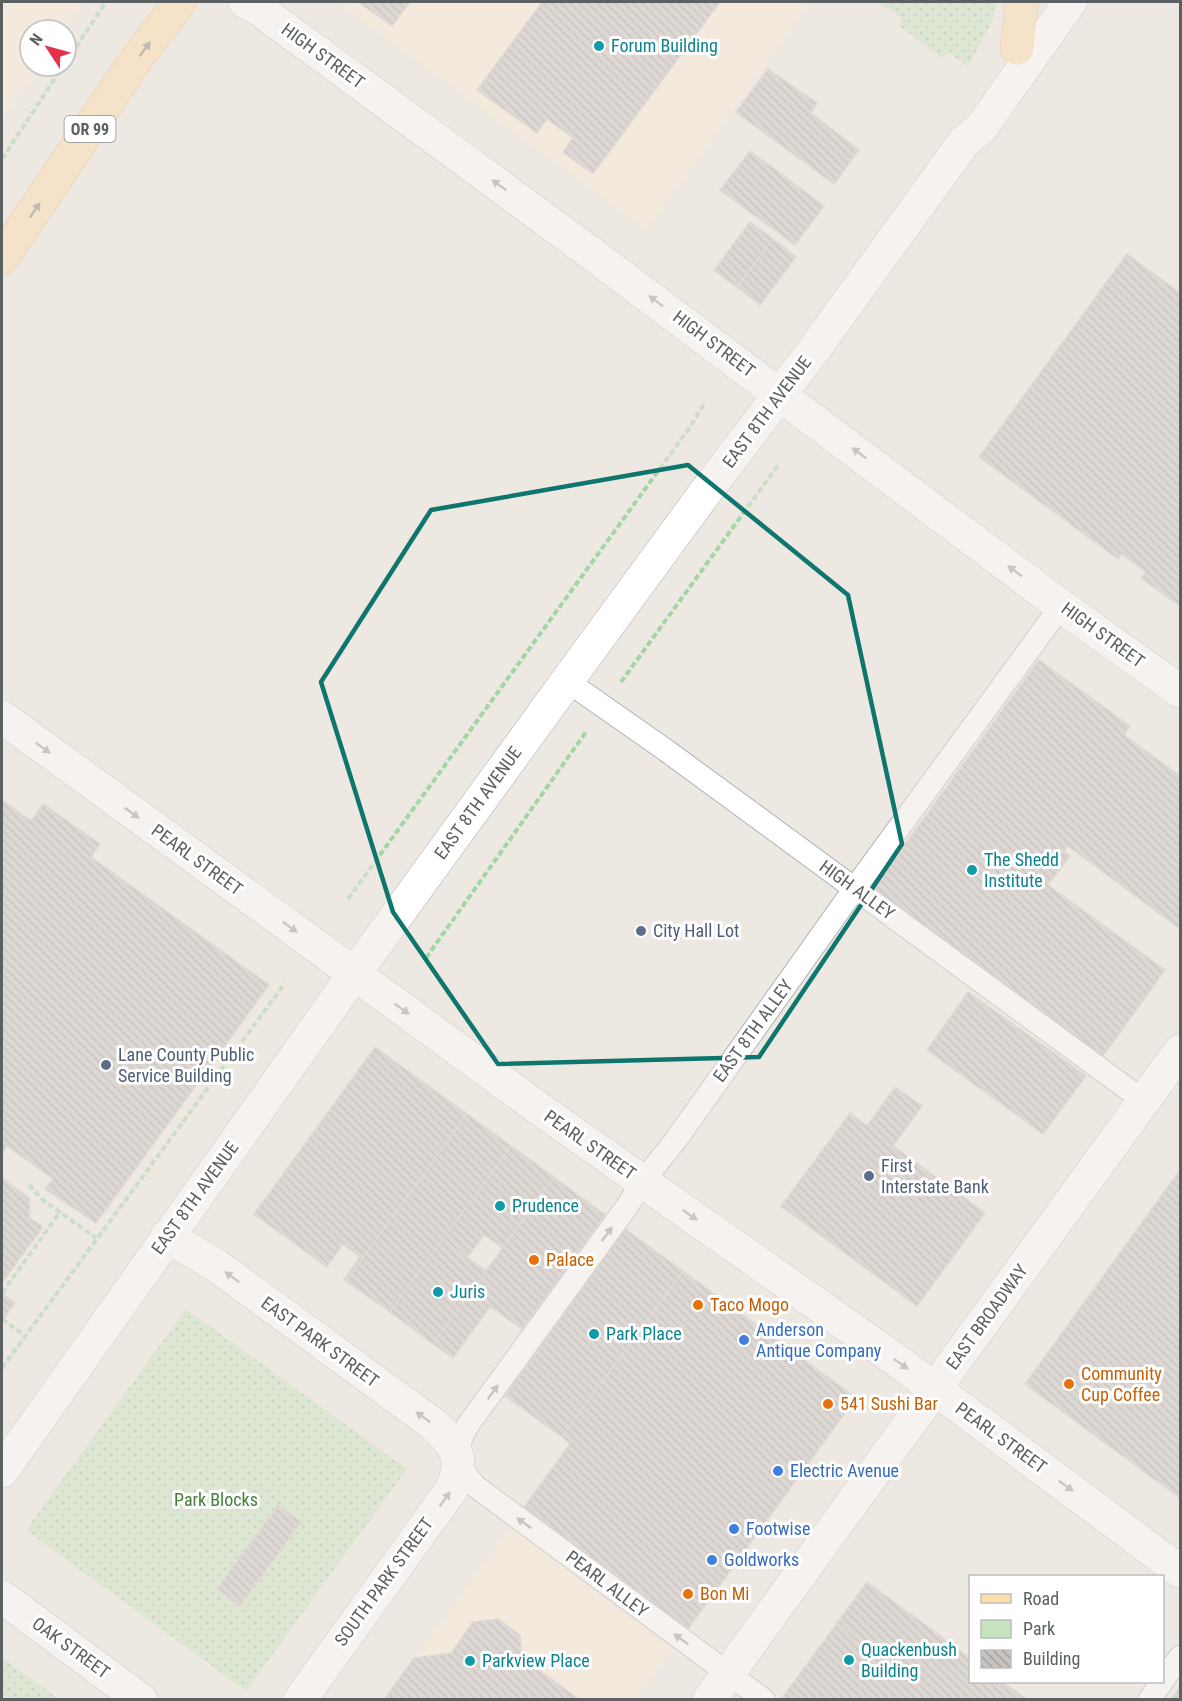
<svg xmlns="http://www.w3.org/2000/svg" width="1182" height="1701" font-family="'Roboto Condensed',sans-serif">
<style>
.commercial{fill:#fdecd8}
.green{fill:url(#green-dots)}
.building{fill:url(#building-back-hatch);stroke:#d2c9c1;stroke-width:1.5}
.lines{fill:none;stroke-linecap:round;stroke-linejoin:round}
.lane-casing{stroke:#aeb2b5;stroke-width:24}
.street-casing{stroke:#aeb2b5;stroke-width:34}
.secondary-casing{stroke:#afb4b8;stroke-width:34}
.primary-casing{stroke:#eea45b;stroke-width:34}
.path{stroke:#a3d6a5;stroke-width:4;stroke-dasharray:6 3;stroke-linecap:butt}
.lane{stroke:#fff;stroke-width:22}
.street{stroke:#fff;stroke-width:33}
.secondary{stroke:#fff;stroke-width:33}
.primary{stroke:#fddda8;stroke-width:33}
.oneway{fill:#8c8678}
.oneway2{fill:#9da0a1}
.marked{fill:none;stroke:#0f766e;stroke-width:4.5;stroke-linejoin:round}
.culture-dot{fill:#0f9aa8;stroke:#fff;stroke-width:2}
.service-dot{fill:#5c6f8a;stroke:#fff;stroke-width:2}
.food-dot{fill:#e8710a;stroke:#fff;stroke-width:2}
.shop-dot{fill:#3f7fe0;stroke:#fff;stroke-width:2}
.labels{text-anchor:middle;stroke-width:6;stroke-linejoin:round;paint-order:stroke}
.shield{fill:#fff;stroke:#8c9092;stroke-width:1.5}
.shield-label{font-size:16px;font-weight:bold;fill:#5b6063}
.culture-label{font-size:18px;fill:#0d838f;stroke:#fff;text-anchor:start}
.street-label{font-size:18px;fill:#5b6063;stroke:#fff}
.service-label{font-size:18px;fill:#4e5e75;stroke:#fff;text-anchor:start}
.food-label{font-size:18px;fill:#c56008;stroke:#fff;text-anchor:start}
.shop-label{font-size:18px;fill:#366cbe;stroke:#fff;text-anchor:start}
.park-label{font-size:18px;fill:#428035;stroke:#fff}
</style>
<defs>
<pattern id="green-dots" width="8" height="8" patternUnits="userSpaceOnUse" patternTransform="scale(1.5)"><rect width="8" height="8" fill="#c7e4bf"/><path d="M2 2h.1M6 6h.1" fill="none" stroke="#a5bc9f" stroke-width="1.8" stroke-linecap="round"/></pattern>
<pattern id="building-back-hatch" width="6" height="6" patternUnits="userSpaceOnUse" patternTransform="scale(1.5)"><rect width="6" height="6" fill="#c8c3bf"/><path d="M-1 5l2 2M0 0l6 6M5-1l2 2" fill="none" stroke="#a5a29f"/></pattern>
</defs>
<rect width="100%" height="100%" fill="#ede8e2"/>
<g class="commercial">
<path d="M2,2H85L65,30H30V66H40L2,122Z"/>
<path d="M337,2H811L647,230Z"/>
<path d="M510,1527L673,1649L636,1699L385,1700Z"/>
</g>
<g class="green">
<path d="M878,2H997L991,24L968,66L948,52L942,58L899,26L902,18Z"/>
<path d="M186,1309L407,1469L246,1691L26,1530Z"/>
<path d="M2,1658L59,1699H2Z"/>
</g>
<g class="building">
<path d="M358,2H410L392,26Z"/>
<path d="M542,2H720L593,174L563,152L573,138L547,119L537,133L477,90Z"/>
<path d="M768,69L817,103L811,113L859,150L834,184L736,112Z"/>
<path d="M750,151L824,206L795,245L720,190Z"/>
<path d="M750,222L773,239L737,287L714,270Z"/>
<path d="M773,239L796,257L760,305L737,287Z"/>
<path d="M1127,254L1180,293L1178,301L1180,302V606L1141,578L1146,572L1121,554L1118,559L979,457Z"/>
<path d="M1039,660L1130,726L1124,735L1180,776V929L1068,846L1064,851L1070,856L1048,885L1165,970L1103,1056L873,888Z"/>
<path d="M2,800L31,821L43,804L100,844L91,857L269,985L96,1223L45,1189L53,1179L7,1146L2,1154Z"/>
<path d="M968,992L1086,1076L1043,1134L927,1050Z"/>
<path d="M375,1047L467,1114L346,1281L344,1279L360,1257L343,1244L327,1267L254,1214Z"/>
<path d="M895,1087L922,1106L893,1146L985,1213L917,1306L781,1206L850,1113L867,1126Z"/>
<path d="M467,1114L511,1146L390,1312L346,1281Z"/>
<path d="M511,1146L554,1177L503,1248L484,1235L467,1258L442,1240Z"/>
<path d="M1180,1170V1498L1025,1384Z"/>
<path d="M554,1177L605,1215L522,1329L490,1307L453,1358L433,1344Z"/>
<path d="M2,1178L29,1198L30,1218L43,1227L2,1283Z"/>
<path d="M625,1229L683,1271L562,1437L505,1396Z"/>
<path d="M442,1240L486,1271L433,1344L390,1312Z"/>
<path d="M683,1271L856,1398L688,1629L524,1507L570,1444L562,1437Z"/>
<path d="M2,1293L15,1303L2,1321Z"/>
<path d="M278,1505L301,1522L240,1606L217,1589Z"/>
<path d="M867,1582L970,1658V1682H1003L1028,1700H942L837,1623Z"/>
<path d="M498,1619L520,1635L522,1657L580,1700H384L414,1658L451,1653L473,1622Z"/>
<path d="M837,1623L942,1700H785L782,1698Z"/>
<path d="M1180,1686V1700H1171Z"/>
</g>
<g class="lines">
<defs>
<g id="lane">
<path d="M567,681L667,751L1144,1101"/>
<path d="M1162,1681L1180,1657"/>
<path d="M764,1700L475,1486C456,1465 453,1450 468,1425L628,1205L643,1181L675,1141L855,888L1061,606"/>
<path d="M1149,1700L1162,1682"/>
</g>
<path id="street" d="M167,1236L217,1266L433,1424C456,1445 466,1460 451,1490L300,1700"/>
<g id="secondary">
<path d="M245,2L260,10L580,245L1061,606L1180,691"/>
<path d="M2,717L548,1115L892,1357L1180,1571"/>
<path d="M2,1471L355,973L567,681L704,494L810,355L964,142L981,128L1070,2"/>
<path d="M2,1597L141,1700"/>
<path d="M709,1700L1180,1051"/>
</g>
<g id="primary">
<path d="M1017,48L1022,2"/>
<path d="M2,258L140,54L180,2"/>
</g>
</defs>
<use href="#lane" class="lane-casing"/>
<use href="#street" class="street-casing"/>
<use href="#secondary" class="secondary-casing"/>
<use href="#primary" class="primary-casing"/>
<g class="path">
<path d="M66,62L106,2"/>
<path d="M2,159L63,66"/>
<path d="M621,682L779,464"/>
<path d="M348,899L690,427L704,404"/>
<path d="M426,958L586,732"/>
<path d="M29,1185L44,1201L96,1238"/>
<path d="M2,1293L60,1212"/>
<path d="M2,1319L25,1336"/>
<path d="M2,1368L285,983"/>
<path d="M1108,1700V1699"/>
</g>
<use href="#lane" class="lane"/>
<use href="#street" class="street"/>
<use href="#secondary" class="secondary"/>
<use href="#primary" class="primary"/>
</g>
<defs><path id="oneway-solid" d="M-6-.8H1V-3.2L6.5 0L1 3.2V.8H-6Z" transform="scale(1.5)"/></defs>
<g class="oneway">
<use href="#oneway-solid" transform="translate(145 49) rotate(-54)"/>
<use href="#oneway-solid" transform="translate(35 210) rotate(-56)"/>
</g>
<g class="oneway2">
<use href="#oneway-solid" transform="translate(499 185) rotate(-144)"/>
<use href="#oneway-solid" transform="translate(656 301) rotate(-143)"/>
<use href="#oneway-solid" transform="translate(859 453) rotate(-143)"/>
<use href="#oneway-solid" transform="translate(1015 571) rotate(-143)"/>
<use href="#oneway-solid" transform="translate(43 748) rotate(36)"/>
<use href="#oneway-solid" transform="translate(132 813) rotate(36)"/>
<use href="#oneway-solid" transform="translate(290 927) rotate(36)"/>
<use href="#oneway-solid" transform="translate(402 1009) rotate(36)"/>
<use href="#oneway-solid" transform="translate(690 1215) rotate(35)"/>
<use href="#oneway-solid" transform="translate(607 1234) rotate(-54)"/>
<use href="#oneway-solid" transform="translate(232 1277) rotate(-144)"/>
<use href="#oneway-solid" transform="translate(901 1364) rotate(36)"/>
<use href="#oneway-solid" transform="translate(493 1392) rotate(-54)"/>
<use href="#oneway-solid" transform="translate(423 1417) rotate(-144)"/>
<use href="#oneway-solid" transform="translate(1066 1486) rotate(36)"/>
<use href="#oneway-solid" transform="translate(445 1499) rotate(-54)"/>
<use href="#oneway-solid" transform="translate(524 1523) rotate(-144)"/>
<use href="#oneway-solid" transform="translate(681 1639) rotate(-144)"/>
</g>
<path d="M0 0H1182V1701H0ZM688,465L848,595L902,844L759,1057L498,1064L393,912L321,682L431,510Z" fill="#ede8e2" fill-opacity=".55" fill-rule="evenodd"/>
<path class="marked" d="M688,465L848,595L902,844L759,1057L498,1064L393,912L321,682L431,510Z"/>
<g class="culture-dot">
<circle cx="599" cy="46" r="6"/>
<circle cx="972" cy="870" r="6"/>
<circle cx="500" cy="1206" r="6"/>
<circle cx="438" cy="1292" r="6"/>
<circle cx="594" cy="1334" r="6"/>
<circle cx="849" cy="1660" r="6"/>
<circle cx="470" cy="1661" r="6"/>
</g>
<g class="service-dot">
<circle cx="641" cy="931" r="6"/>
<circle cx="106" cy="1065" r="6"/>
<circle cx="869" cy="1176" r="6"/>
</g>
<g class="food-dot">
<circle cx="534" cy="1260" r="6"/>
<circle cx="698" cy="1305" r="6"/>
<circle cx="1069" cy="1384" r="6"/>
<circle cx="828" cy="1404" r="6"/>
<circle cx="688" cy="1594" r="6"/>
</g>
<g class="shop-dot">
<circle cx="744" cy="1340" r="6"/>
<circle cx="778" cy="1471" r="6"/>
<circle cx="734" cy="1529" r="6"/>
<circle cx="712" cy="1560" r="6"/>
</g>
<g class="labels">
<rect class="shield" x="64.5" y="116" width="51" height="26" rx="4.5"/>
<g class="shield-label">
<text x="90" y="135">OR 99</text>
</g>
<g class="culture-label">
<text x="611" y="52">Forum Building</text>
<text x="984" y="866">The Shedd<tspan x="984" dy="21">Institute</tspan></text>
<text x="512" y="1212">Prudence</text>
<text x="450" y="1298">Juris</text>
<text x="606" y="1340">Park Place</text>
<text x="861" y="1656">Quackenbush<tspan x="861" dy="21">Building</tspan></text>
<text x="482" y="1667">Parkview Place</text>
</g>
<g class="street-label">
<text transform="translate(323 56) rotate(36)" y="6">HIGH STREET</text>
<text transform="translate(714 344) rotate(37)" y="6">HIGH STREET</text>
<text transform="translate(767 412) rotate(-53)" y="6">EAST 8TH AVENUE</text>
<text transform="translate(1103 635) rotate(36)" y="6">HIGH STREET</text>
<text transform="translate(478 803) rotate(-54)" y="6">EAST 8TH AVENUE</text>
<text transform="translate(197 860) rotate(36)" y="6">PEARL STREET</text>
<text transform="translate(857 890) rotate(36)" y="6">HIGH ALLEY</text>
<text transform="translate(753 1031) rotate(-54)" y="6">EAST 8TH ALLEY</text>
<text transform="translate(590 1145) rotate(35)" y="6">PEARL STREET</text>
<text transform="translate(195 1198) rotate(-54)" y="6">EAST 8TH AVENUE</text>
<text transform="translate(987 1317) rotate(-54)" y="6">EAST BROADWAY</text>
<text transform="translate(320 1342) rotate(36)" y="6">EAST PARK STREET</text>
<text transform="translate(1001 1438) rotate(36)" y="6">PEARL STREET</text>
<text transform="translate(384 1582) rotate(-54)" y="6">SOUTH PARK STREET</text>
<text transform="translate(607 1584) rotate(37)" y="6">PEARL ALLEY</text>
<text transform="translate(71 1648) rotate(36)" y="6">OAK STREET</text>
</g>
<g class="service-label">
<text x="653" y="937">City Hall Lot</text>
<text x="118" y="1061">Lane County Public<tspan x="118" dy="21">Service Building</tspan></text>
<text x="881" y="1172">First<tspan x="881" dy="21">Interstate Bank</tspan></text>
</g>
<g class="food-label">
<text x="546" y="1266">Palace</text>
<text x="710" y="1311">Taco Mogo</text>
<text x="1081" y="1380">Community<tspan x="1081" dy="21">Cup Coffee</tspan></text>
<text x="840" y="1410">541 Sushi Bar</text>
<text x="700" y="1600">Bon Mi</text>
</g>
<g class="shop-label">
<text x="756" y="1336">Anderson<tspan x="756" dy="21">Antique Company</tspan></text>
<text x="790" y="1477">Electric Avenue</text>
<text x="746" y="1535">Footwise</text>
<text x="724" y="1566">Goldworks</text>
</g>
<g class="park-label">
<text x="216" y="1506">Park Blocks</text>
</g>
</g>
<rect width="1182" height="1701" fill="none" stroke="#5b6063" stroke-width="6"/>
<rect x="969" y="1575" width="195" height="108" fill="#ffffff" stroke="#bdbfc1" stroke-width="1.5"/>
<rect x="981" y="1594" width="30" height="9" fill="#fddda8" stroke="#bdbfc1" stroke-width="1.5"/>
<text x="1023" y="1605" font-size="18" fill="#5b6063">Road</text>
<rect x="981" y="1620" width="30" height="18" fill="#c7e4bf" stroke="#bdbfc1" stroke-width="1.5"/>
<text x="1023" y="1635" font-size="18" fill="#5b6063">Park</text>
<rect x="981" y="1650" width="30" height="18" fill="url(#building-back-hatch)" stroke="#bdbfc1" stroke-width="1.5"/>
<text x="1023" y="1665" font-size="18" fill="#5b6063">Building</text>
<g transform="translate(48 48) rotate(306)"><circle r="28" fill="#ffffff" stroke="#bdbfc1" stroke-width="1.5"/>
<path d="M0-4.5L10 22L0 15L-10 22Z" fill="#e5314a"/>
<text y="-9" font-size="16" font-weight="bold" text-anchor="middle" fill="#5b6063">N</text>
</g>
</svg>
